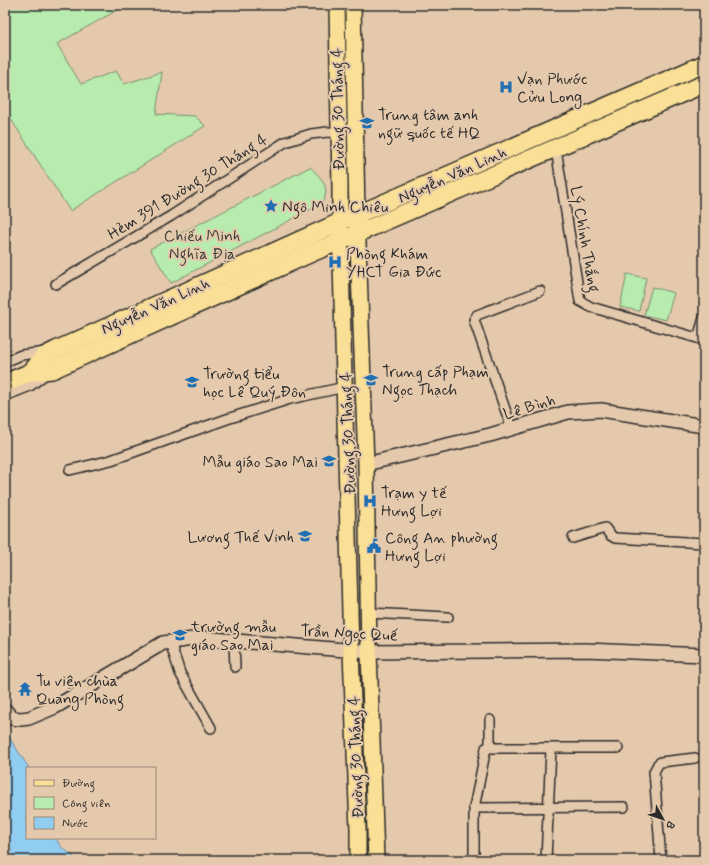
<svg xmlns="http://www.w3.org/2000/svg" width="709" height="865" font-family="Mynerve,sans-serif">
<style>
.green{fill:#b8ecae;stroke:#728c6c}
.water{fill:#91cdf1;stroke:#688ca2}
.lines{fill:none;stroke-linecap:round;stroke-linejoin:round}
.street-casing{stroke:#2b2b2b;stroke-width:12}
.secondary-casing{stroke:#2b2b2b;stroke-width:16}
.primary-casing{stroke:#2b2b2b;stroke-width:18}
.highway-casing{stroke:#2b2b2b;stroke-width:20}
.street{stroke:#e5c9ac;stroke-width:9}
.secondary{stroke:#e5c9ac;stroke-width:13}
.primary{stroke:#fadf96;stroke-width:15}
.highway{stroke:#fadf96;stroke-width:17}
.labels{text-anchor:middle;stroke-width:4;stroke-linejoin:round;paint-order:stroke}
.poi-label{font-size:16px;fill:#2b2b2b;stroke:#e5c9ac;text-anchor:start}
.street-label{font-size:16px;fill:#2b2b2b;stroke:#e5c9ac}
.park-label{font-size:16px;fill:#393e38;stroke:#e5c9ac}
</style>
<rect width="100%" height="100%" fill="#e5c9ac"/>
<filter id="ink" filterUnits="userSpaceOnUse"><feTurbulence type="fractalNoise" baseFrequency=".025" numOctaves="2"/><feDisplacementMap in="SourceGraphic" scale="8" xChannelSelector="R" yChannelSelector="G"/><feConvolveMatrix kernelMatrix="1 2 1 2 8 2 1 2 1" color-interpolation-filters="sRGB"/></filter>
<g filter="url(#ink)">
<g class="green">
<path d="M5,5H126L57,44L81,84L116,71L124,84L162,72L156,114L195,116L205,126L70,211L5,110Z"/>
<path d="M310,167C322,178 332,189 321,204L171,283L150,249Z"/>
<path d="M627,274L646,278L639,311L620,307Z"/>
<path d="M652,287L674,293L666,320L644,315Z"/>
</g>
<path class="water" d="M5,731L29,768H27V838H56L60,846L78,860H5Z"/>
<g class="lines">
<defs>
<g id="street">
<path d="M556,149L580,301L591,307L704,340"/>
<path d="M56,284L171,216L285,142L311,134L328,132L339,133"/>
<path d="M698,338L704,318"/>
<path d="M5,362L21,355L47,352"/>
<path d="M5,396L30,386L47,373"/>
<path d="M512,429L474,320L477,315L540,291"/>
<path d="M70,470L111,460L227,419L290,399L345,387"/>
<path d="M573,538L605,528L610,535L615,538L704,543"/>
<path d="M368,613L448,617"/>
<path d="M234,641L235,667"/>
<path d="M170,642L180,673L211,728"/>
<path d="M490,747V720"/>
<path d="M474,808L486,748H618"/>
<path d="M474,860V808L624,807"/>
<path d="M546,860L551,749"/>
<path d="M661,860L654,772L658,764L661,762L695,758"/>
</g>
<g id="secondary">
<path d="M366,464L490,435L568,412L601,410L704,426"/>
<path d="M5,710L12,718L21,719L29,718L55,707L163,643L201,638L369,652L586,650L704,655"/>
</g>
<g id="primary">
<path d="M337,5L340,187V222L351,651L358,829V860"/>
<path d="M353,5L357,215L366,464L369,652L376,860"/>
</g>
<g id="highway">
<path d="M31,372L44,356L56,350L340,222L704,64"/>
<path d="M5,383L31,372L52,370L307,255L704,84"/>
</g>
</defs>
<use href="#street" class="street-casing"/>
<use href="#secondary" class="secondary-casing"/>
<use href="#primary" class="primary-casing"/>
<use href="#highway" class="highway-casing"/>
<use href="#street" class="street"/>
<use href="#secondary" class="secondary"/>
<use href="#primary" class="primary"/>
<use href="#highway" class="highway"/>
</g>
</g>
<defs>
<symbol id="hospital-bare" viewBox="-9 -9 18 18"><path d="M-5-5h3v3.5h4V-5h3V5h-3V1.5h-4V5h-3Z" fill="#1f6fb2" stroke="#e5c9ac" stroke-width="2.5" paint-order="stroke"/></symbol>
<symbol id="school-bare" viewBox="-9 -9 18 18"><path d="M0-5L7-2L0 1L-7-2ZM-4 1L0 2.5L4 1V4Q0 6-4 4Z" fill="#1f6fb2" stroke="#e5c9ac" stroke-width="2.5" paint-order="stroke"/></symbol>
<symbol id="sight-bare" viewBox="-9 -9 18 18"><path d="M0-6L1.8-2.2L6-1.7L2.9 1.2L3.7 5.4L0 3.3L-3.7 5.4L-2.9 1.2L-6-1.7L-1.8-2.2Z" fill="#1f6fb2" stroke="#e5c9ac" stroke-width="2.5" paint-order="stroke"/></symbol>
<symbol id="civic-bare" viewBox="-9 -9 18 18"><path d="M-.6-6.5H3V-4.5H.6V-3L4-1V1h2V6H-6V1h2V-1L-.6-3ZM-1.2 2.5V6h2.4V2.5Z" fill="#1f6fb2" stroke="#e5c9ac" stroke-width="2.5" paint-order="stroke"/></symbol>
<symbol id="temple-bare" viewBox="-9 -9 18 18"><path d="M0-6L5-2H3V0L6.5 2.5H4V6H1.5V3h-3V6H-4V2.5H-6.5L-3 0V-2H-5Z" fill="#1f6fb2" stroke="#e5c9ac" stroke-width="2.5" paint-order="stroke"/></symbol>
</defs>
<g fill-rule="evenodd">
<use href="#hospital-bare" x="496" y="77" width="20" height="20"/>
<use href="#school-bare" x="357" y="113" width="20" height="20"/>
<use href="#sight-bare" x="261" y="196" width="20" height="20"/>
<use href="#hospital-bare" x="325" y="252" width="20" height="20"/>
<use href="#school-bare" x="361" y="370" width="20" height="20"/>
<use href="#school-bare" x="182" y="372" width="20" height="20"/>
<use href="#school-bare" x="319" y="451" width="20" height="20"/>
<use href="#hospital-bare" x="360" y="491" width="20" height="20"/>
<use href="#school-bare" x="295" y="526" width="20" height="20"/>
<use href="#civic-bare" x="364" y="536" width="20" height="20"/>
<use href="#school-bare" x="170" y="625" width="20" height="20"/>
<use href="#temple-bare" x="15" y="679" width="20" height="20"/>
</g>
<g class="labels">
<g class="poi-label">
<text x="517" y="84">Vạn Phước<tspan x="517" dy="18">Cửu Long</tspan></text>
<text x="378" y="120">Trung tâm anh<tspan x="378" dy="18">ngữ quốc tế HQ</tspan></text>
<text x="282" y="212">Ngô Minh Chiêu</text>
<text x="346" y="259">Phòng Khám<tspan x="346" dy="18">YHCT Gia Đức</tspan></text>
<text x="382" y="377">Trung cấp Phạm<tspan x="382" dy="18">Ngọc Thạch</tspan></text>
<text x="203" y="379">Trường tiểu<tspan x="203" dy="18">học Lê Quý Đôn</tspan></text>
<text x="318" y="467" text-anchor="end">Mẫu giáo Sao Mai</text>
<text x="381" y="498">Trạm y tế<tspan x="381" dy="18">Hưng Lợi</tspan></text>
<text x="294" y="542" text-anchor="end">Lương Thế Vinh</text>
<text x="385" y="543">Công An phường<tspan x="385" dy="18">Hưng Lợi</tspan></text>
<text x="191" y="632">trường mẫu<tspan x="191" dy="18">giáo Sao Mai</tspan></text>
<text x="36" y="686">Tu viện chùa<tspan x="36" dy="18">Quang Phòng</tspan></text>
</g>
<g class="street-label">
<text transform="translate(337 109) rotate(-91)" y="6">Đường 30 Tháng 4</text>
<text transform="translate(452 174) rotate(-24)" y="6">Nguyễn Văn Linh</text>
<text transform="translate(187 186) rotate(-32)" y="6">Hẻm 391 Đường 30 Tháng 4</text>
<text transform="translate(586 239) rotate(80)" y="6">Lý Chính Thắng</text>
<text transform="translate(155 305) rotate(-24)" y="6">Nguyễn Văn Linh</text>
<text transform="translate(529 406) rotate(-17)" y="6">Lê Bình</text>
<text transform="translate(347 433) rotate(-92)" y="6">Đường 30 Tháng 4</text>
<text transform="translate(349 632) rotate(3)" y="6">Trần Ngọc Quế</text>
<text transform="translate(355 757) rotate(-92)" y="6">Đường 30 Tháng 4</text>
</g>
<g class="park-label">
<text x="202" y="241">Chiếu Minh<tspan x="202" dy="18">Nghĩa Địa</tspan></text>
</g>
</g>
<rect width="709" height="865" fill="none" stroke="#e5c9ac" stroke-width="20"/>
<rect x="10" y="10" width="689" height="845" fill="none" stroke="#2b2b2b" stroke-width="1.5" filter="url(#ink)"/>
<rect x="26" y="767" width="130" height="72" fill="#e5c9ac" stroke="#9b8a78"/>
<rect x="34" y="780" width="20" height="6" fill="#fadf96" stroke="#9b8a78"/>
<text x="62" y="787" font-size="12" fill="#2b2b2b">Đường</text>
<rect x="34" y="797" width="20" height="12" fill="#b8ecae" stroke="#9b8a78"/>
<text x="62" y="807" font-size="12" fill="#2b2b2b">Công viên</text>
<rect x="34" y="817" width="20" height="12" fill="#91cdf1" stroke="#9b8a78"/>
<text x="62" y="827" font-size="12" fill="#2b2b2b">Nước</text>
<g transform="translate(663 819) rotate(130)" stroke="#e5c9ac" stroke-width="3" paint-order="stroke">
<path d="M0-3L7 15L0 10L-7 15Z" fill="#2b2b2b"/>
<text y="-6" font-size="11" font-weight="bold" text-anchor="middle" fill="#2b2b2b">B</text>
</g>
</svg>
